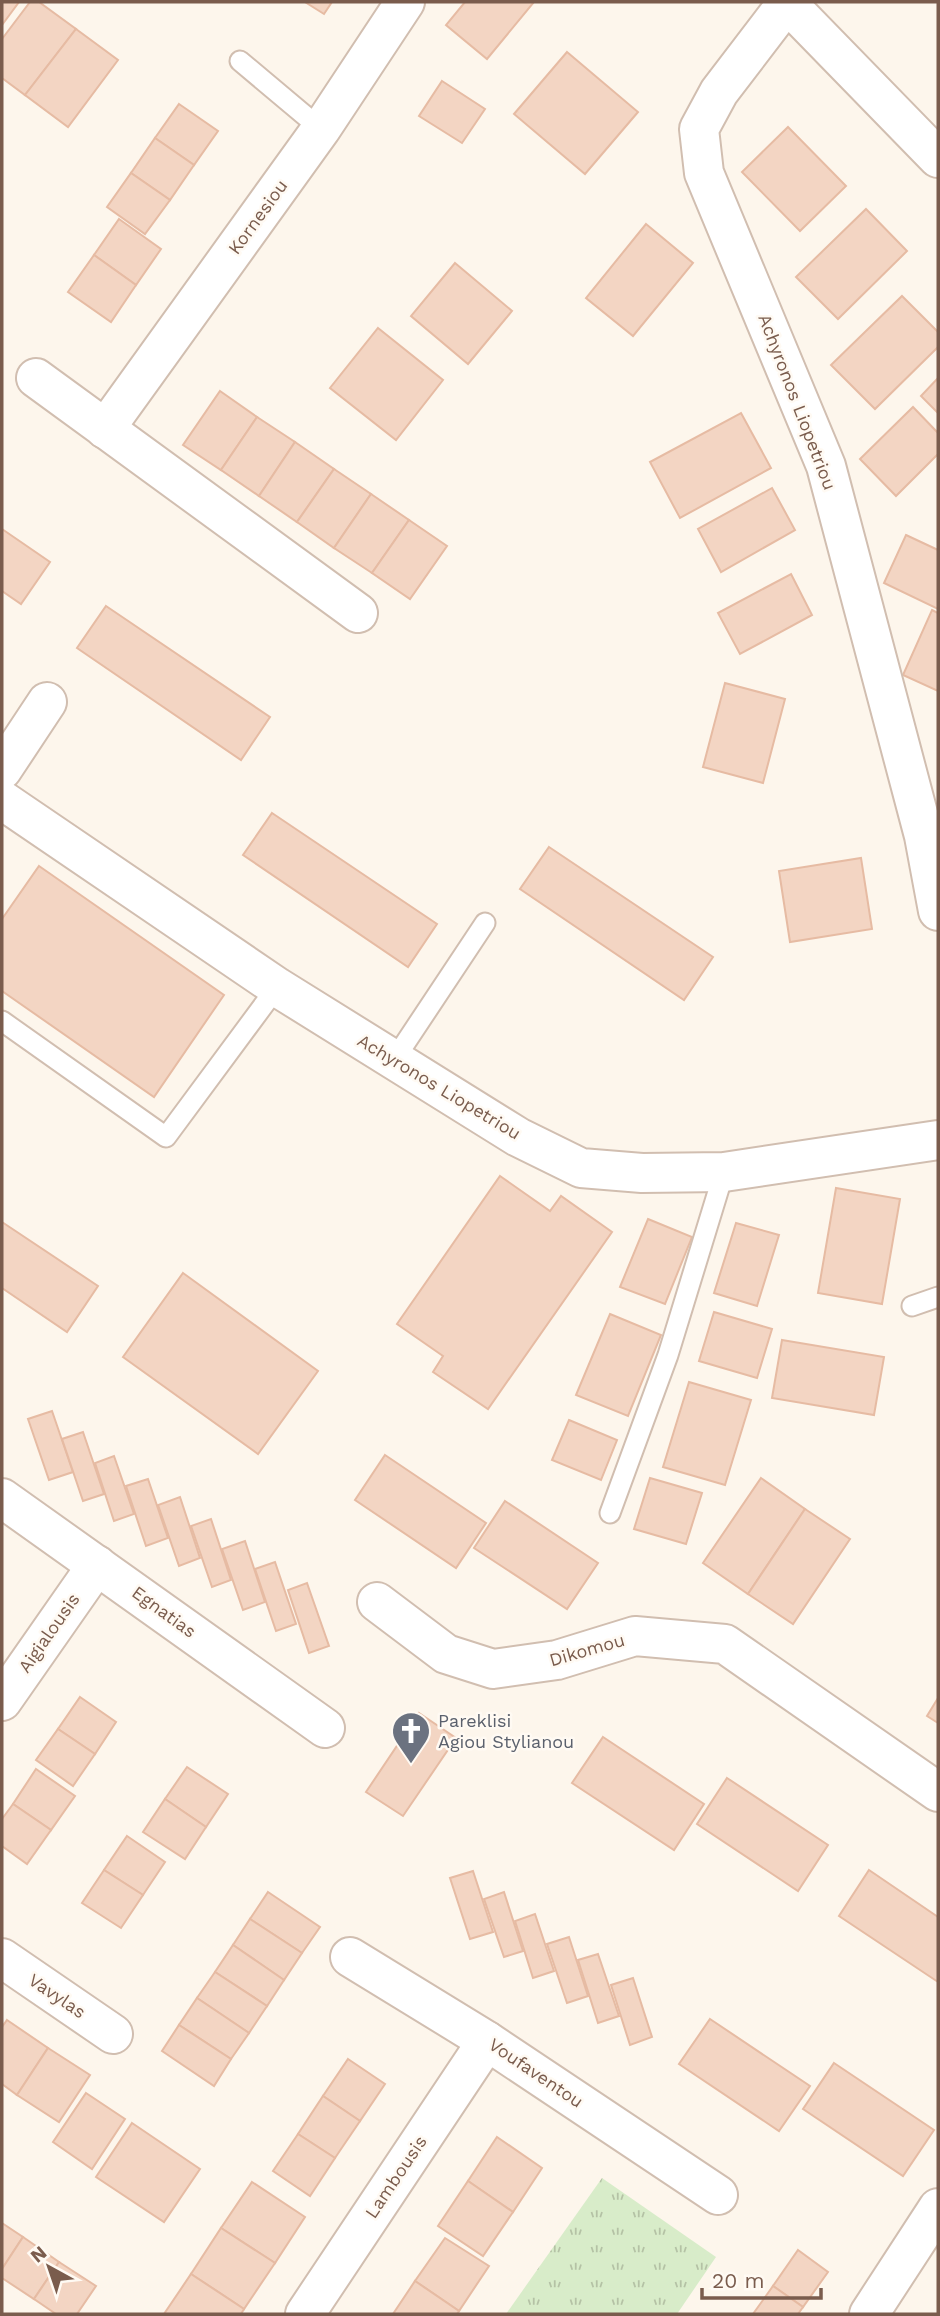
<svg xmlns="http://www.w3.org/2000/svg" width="940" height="2316" font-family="'Work Sans',sans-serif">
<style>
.grass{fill:url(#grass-tufts)}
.building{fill:#f3d5c3;stroke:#e6bba3;stroke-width:2}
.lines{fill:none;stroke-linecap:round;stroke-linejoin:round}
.lane-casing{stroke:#d1beb0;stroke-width:23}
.street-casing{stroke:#d1beb0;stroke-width:42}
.lane{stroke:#fff;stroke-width:19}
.street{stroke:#fff;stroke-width:38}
.labels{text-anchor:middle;stroke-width:5;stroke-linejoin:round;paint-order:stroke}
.street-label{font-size:18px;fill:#7a5c4d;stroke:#fffaf3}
.worship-label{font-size:18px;fill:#5b616d;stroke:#fffaf3;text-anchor:start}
</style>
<defs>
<pattern id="grass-tufts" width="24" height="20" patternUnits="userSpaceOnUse" patternTransform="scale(1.75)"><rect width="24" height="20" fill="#d8ecc9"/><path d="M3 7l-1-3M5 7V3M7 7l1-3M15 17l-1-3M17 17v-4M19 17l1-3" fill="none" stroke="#b4c2a5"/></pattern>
</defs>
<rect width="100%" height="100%" fill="#fdf6ec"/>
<path class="grass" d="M602,2178L716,2257L677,2314H506Z"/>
<g class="building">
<path d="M2,2H19L2,25Z"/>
<path d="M30,2H39L76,29L25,95L2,78V39Z"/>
<path d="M305,2H332L324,14Z"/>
<path d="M465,2H534L487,59L446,25Z"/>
<path d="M76,29L118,60L68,127L25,95Z"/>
<path d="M567,52L638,112L585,174L514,114Z"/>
<path d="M442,81L485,109L462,143L419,116Z"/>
<path d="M179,104L218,131L194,165L155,138Z"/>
<path d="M788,127L846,186L800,231L742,172Z"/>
<path d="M155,138L194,165L170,200L131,173Z"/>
<path d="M131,173L170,200L145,234L107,207Z"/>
<path d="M866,209L907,251L838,319L796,277Z"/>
<path d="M119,219L161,249L136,285L94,255Z"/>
<path d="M646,224L693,263L633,336L586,298Z"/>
<path d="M94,255L136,285L111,322L68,292Z"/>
<path d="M455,263L512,311L468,364L411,316Z"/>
<path d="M902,296L938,332V347L875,409L831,365Z"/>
<path d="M378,328L443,380L396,440L330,388Z"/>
<path d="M938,378V413L921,396Z"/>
<path d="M220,391L257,417L221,470L183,445Z"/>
<path d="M913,407L938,433V454L896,496L860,459Z"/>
<path d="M741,413L771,468L680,518L650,462Z"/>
<path d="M257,417L295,442L259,496L221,470Z"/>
<path d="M295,442L334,469L297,522L259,496Z"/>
<path d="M334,469L371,494L334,548L297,522Z"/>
<path d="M772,488L795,530L721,572L698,529Z"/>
<path d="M371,494L409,520L372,573L334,548Z"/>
<path d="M409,520L447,546L410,599L372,573Z"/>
<path d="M2,529L50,562L21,604L2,591Z"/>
<path d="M906,535L938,550V609L884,583Z"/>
<path d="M791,574L812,615L740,654L718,613Z"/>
<path d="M106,606L270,717L241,760L77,648Z"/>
<path d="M932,610L938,613V691L903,675Z"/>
<path d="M725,683L785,699L763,783L703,767Z"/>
<path d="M272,813L437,924L408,967L243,855Z"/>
<path d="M549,847L713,957L684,1000L520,889Z"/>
<path d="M861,858L872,929L790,942L779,871Z"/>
<path d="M39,866L224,995L154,1097L2,991V919Z"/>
<path d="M500,1176L550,1211L561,1196L612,1232L488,1409L433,1372L443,1356L397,1324Z"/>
<path d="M836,1188L900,1199L882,1304L818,1293Z"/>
<path d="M648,1219L692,1237L665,1304L620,1287Z"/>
<path d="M2,1222L98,1286L67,1332L2,1288Z"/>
<path d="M736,1223L779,1235L757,1306L714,1293Z"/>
<path d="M183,1273L318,1371L258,1454L123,1357Z"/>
<path d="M714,1312L772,1329L757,1378L699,1361Z"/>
<path d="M610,1314L661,1335L628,1416L576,1395Z"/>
<path d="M782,1340L884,1357L874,1415L772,1398Z"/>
<path d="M689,1382L751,1400L725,1485L663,1467Z"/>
<path d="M52,1411L73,1472L49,1480L28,1419Z"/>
<path d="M569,1420L617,1440L601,1480L552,1460Z"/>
<path d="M83,1432L104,1494L83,1501L62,1439Z"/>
<path d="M385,1455L486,1523L456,1568L355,1500Z"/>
<path d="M114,1456L134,1514L114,1521L95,1463Z"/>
<path d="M650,1478L702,1493L686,1544L634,1529Z"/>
<path d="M761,1478L805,1509L748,1594L703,1563Z"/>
<path d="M148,1479L168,1538L146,1546L126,1486Z"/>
<path d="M180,1497L200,1558L179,1566L158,1505Z"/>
<path d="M505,1501L598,1563L567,1609L474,1548Z"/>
<path d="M805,1509L850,1539L793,1624L748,1594Z"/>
<path d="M211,1519L231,1580L212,1587L191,1526Z"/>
<path d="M245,1541L265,1602L243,1610L222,1549Z"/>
<path d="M275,1562L296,1624L276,1631L255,1569Z"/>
<path d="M307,1583L329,1646L309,1653L288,1590Z"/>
<path d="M80,1697L116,1722L95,1754L58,1729Z"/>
<path d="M938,1698V1723L927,1716Z"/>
<path d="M419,1713L456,1738L403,1816L366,1792Z"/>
<path d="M58,1729L95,1754L73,1786L36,1760Z"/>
<path d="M603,1737L704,1804L674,1850L572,1783Z"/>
<path d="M187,1767L228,1794L206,1827L165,1799Z"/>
<path d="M36,1769L75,1796L51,1830L13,1804Z"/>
<path d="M727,1778L828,1845L798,1891L697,1824Z"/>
<path d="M165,1799L206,1827L185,1859L143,1832Z"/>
<path d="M13,1804L51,1830L27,1864L2,1846V1819Z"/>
<path d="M127,1836L165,1862L143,1895L104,1870Z"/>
<path d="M104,1870L143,1895L121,1928L82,1903Z"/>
<path d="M869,1870L938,1917V1982L839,1916Z"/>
<path d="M473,1871L493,1932L470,1939L450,1878Z"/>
<path d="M268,1892L320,1927L302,1953L250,1919Z"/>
<path d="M504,1892L523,1951L504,1957L484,1899Z"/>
<path d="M535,1914L554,1971L533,1978L515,1921Z"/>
<path d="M250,1919L302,1953L284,1980L233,1945Z"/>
<path d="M569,1937L588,1996L567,2003L547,1944Z"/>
<path d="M233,1945L284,1980L267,2006L215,1972Z"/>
<path d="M598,1954L619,2016L598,2023L578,1960Z"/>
<path d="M215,1972L267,2006L249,2033L197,1998Z"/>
<path d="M633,1978L652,2037L630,2045L611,1985Z"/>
<path d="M197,1998L249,2033L231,2059L179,2025Z"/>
<path d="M710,2019L810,2086L779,2131L679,2064Z"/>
<path d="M7,2020L48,2048L17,2095L2,2084V2027Z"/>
<path d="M179,2025L231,2059L214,2086L162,2051Z"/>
<path d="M48,2048L90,2075L59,2122L17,2095Z"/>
<path d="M348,2059L385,2084L360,2121L323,2096Z"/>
<path d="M834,2063L934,2130L903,2176L803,2109Z"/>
<path d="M86,2093L125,2119L92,2169L53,2142Z"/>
<path d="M323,2096L360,2121L335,2158L298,2134Z"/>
<path d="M132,2123L200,2169L164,2222L96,2177Z"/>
<path d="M298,2134L335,2158L310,2196L273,2171Z"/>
<path d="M497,2137L542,2168L513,2212L468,2181Z"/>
<path d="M468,2181L513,2212L483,2256L438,2226Z"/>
<path d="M252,2182L305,2217L275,2263L221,2228Z"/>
<path d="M2,2223L23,2237L2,2269Z"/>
<path d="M221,2228L275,2263L244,2309L191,2274Z"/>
<path d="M23,2237L59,2262L34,2299L2,2278V2269Z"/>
<path d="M445,2238L489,2266L459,2311L415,2281Z"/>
<path d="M798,2250L828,2272L803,2307L773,2286Z"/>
<path d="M59,2262L96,2286L77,2314H56L34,2299Z"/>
<path d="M191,2274L244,2309L241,2314H164Z"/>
<path d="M415,2281L459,2311L457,2314H393Z"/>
<path d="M773,2286L803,2307L798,2314H753Z"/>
</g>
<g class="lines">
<defs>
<g id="lane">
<path d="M240,61L321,129"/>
<path d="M2,1021L166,1137L277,987"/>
<path d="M394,1060L485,923"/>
<path d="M912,1306L938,1297"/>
<path d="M610,1513L668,1355L724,1172"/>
</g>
<g id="street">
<path d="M786,2L938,158"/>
<path d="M787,3L719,92L699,129L704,173L826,466L924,836L938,911"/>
<path d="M36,378L358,613"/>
<path d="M105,429L321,129L405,2"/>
<path d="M2,770L47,702"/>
<path d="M2,800L277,987L518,1137L581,1168L642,1173L724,1172L938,1140"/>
<path d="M2,1498L325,1728"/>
<path d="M377,1602L446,1654L493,1669L557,1660L635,1636L725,1644L938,1792"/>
<path d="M2,1701L97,1565"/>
<path d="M350,1957L487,2041L718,2195"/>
<path d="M2,1958L113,2034"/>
<path d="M305,2314L487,2041"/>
<path d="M869,2314L938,2208"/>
</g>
</defs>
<use href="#lane" class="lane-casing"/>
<use href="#street" class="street-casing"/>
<use href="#lane" class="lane"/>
<use href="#street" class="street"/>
</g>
<defs>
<symbol id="church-pin" viewBox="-11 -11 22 30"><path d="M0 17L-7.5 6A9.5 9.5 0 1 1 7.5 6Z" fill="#6b7280" stroke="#fffaf3"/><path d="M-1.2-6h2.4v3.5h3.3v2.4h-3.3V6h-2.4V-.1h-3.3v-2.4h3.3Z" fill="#fff"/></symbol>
</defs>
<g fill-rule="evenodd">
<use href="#church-pin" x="389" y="1709" width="44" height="60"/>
</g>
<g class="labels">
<g class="street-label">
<text transform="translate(258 217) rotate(-54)" y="6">Kornesiou</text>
<text transform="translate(797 402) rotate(69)" y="6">Achyronos Liopetriou</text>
<text transform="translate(439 1087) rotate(31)" y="6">Achyronos Liopetriou</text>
<text transform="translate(164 1612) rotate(36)" y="6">Egnatias</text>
<text transform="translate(49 1633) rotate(-55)" y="6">Aigialousis</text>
<text transform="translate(587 1650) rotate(-16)" y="6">Dikomou</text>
<text transform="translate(57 1996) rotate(34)" y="6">Vavylas</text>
<text transform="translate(536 2073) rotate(34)" y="6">Voufaventou</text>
<text transform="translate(396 2177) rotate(-56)" y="6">Lambousis</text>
</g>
<g class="worship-label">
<text x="438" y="1727">Pareklisi<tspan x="438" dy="21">Agiou Stylianou</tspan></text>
</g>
</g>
<rect width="940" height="2316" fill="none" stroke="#7a5c4d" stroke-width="7"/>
<g transform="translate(49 2267) rotate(320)" stroke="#fffaf3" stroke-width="5" paint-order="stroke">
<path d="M0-5L12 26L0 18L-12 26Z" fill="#7a5c4d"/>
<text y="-10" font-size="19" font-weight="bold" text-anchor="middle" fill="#7a5c4d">N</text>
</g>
<path d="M702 2288v10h119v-10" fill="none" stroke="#7a5c4d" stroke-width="3.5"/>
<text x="712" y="2288" font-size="21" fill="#7a5c4d" stroke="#fffaf3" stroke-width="5" paint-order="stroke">20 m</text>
</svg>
